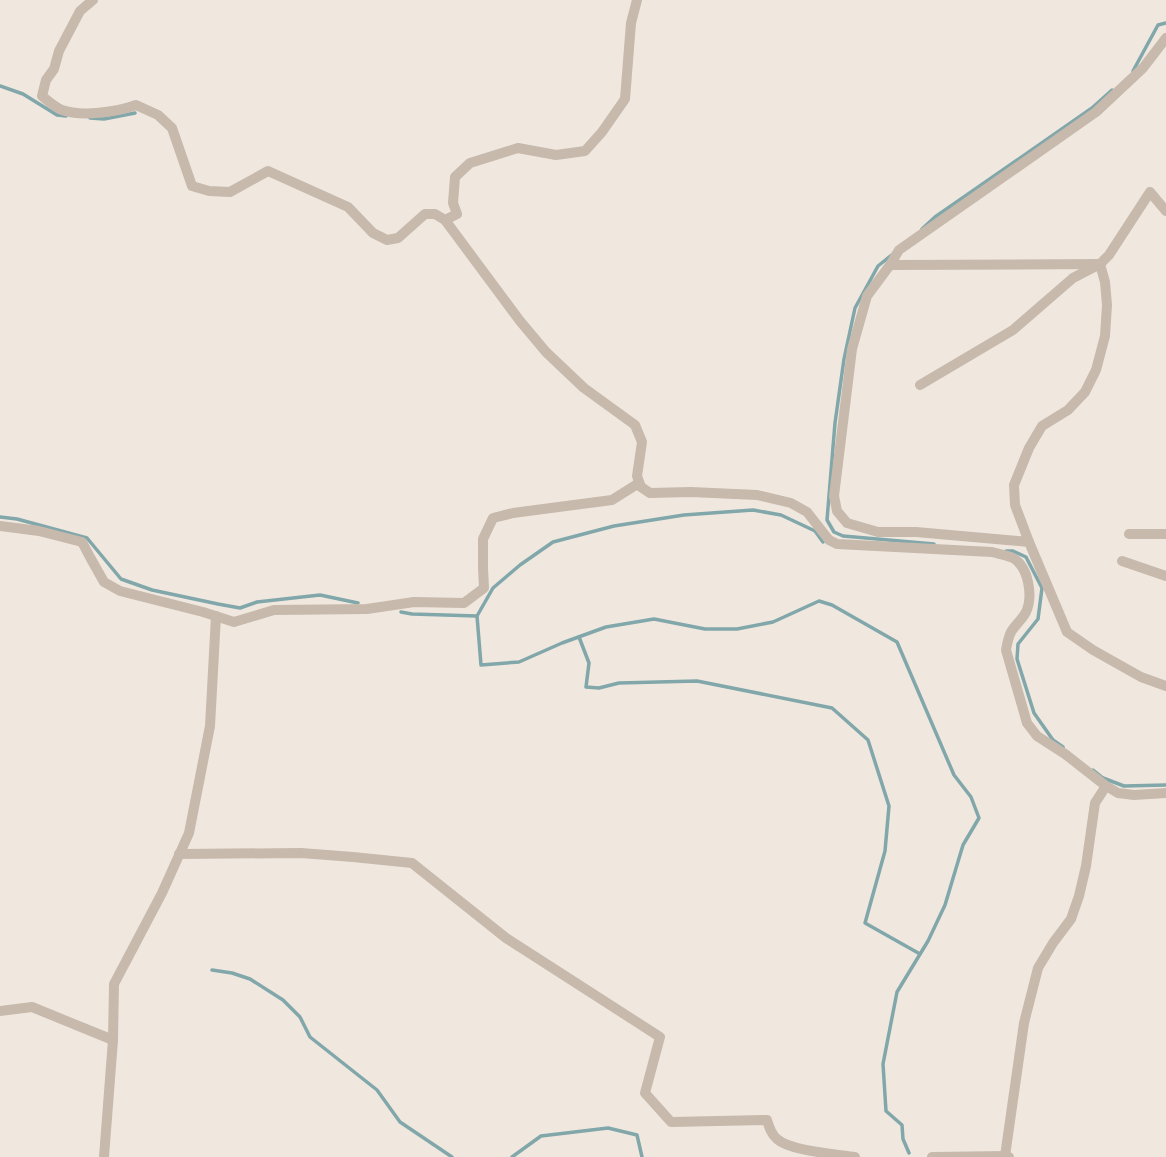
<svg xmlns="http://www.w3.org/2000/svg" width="1166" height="1157" font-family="'Fira Sans',sans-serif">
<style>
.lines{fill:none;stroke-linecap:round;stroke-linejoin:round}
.stream{stroke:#81a7aa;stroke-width:3.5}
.minor{stroke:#c7b9ac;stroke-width:10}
</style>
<rect width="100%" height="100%" fill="#f0e8df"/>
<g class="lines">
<g class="stream">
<path d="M1133,71L1158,25L1166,23"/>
<path d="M0,86L23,94L57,115L66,116"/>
<path d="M90,118L104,119L135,113"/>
<path d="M922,229L935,217L1092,108L1112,90"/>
<path d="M893,254L878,266L855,308L844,359L835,423L827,520L834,532L843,536L934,544"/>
<path d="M0,517L17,519L87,538L121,579L152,590L218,604L240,608L257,602L320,595L358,603"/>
<path d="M823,542L815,531L781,515L753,510L684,515L614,526L553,542L520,565L493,588L477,616L481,665L519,662L562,643L606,627L654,619L705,629H737L773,622L819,601L832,605L897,642L954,775L971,797L979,818L963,845L945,905L928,941L897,992L883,1064L886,1111L902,1125L903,1139L909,1153"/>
<path d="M1006,551H1013L1026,557L1042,588L1038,619L1018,644L1017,659L1034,713L1053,740L1063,747"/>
<path d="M401,612L412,614L477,616"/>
<path d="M579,637L589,663L586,687L599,688L619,683L697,681L832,708L868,740L889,806L885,851L865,923L920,954"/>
<path d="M1093,770L1103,778L1124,786L1166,785"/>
<path d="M212,970L232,973L250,979L283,1000L300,1017L310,1037L377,1090L400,1122L452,1157"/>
<path d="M512,1157L541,1136L608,1128L637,1135L642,1157"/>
</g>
<g class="minor">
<path d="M93,0L80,11L59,51L54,69L46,80L42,96C48,101 55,107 62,110C81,117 117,112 136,105L158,115L172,128L192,186L209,191L230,192L268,171L348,207L373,233L387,240L398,238L425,214H435L445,220L520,321L546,352L584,388L635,425L642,442L637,476L641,487L650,493L691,492L757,495L791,503L807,512L829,540L837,544L992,552C999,554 1007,555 1013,558C1029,567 1033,597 1026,612C1022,620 1015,625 1011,632C1008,638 1007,644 1006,650L1027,723L1037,736L1065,754L1106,786L1095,803L1086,866L1079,896L1071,919L1053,943L1038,968L1024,1023L1005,1156"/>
<path d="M1166,38L1143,68L1096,112L899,250L890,265L867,296L852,349L834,496L837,511L847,523L878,532H916L1029,542L1067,632L1093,650L1141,677L1166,686"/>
<path d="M445,220L457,214L453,203L455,177L470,163L518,148L556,155L585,151L602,132L625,99L631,23L637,0"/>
<path d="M890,265L1100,264L1105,282L1107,305L1105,336L1096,370L1085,392L1068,410L1042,426L1029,448L1014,485L1015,505L1029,542"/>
<path d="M920,385L1013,330L1073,278L1100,264L1109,255L1150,192L1166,211"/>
<path d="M0,526L39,531L82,542L91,559L104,582L120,591L203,612L234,622L274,610L367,609L414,602L464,603L484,588L483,568V539L493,518L513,513L612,500L639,483"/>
<path d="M1129,534H1166"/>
<path d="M1122,561L1166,576"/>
<path d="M1106,786L1118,793L1134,795L1166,793"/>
<path d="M179,854L301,853L353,857L412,863L506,938L660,1037L645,1093L671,1122L767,1120C769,1127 771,1134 777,1139C790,1151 836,1154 855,1157"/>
<path d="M0,1011L32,1007L113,1040L104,1157"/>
<path d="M113,1040L114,984L162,893L189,833L210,726L216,616"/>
<path d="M932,1157L1005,1156L1009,1157"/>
</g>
</g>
</svg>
